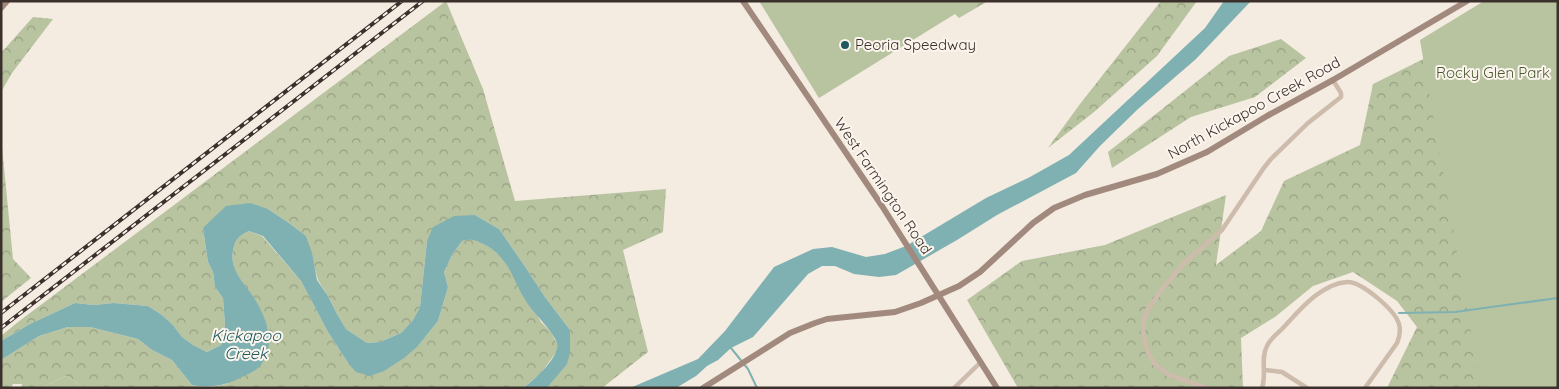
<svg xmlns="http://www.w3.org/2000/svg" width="1559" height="389" font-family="Quicksand,sans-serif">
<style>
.forest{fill:url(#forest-crowns)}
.park{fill:#b8c4a0}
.water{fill:#7fb0b2}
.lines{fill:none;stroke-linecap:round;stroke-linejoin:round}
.stream{stroke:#7fb0b2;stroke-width:2}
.street{stroke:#cdbbac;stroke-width:4.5}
.secondary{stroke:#a18a7d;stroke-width:6}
.rail-casing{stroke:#3b302b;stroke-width:4}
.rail{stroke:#fbf5ee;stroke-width:2;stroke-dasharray:5.5;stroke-linecap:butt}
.poi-dot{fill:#1f5a5e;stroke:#fbf5ee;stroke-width:2}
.labels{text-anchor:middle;stroke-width:4;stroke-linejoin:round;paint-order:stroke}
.poi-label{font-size:15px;fill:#3b302b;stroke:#fbf5ee;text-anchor:start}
.park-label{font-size:15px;fill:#4a5a2e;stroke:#fbf5ee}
.street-label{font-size:15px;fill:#3b302b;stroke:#fbf5ee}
.water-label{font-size:16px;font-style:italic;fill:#1f5a5e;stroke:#fbf5ee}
</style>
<defs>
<pattern id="forest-crowns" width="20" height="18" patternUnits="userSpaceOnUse" patternTransform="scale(1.25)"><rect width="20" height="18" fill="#b8c4a0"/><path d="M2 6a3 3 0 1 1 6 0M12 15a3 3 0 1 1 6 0" fill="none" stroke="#97a083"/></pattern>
</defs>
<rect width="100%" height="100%" fill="#f4ebe1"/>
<g class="forest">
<path d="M446,1L483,89L515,201L666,189L663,232L623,250L648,352L602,388H547L567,363L570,330L545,297L524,265L499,229L475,215L427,241L420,307L413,320L401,333L380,342L367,343L346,329L337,314L328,296L318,280L306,236L289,223L268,209L203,228L208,262L213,272L215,287L223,298L225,325L224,336L221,345L207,352L193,345L182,337L173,325L162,315L148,306L114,303L94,305L75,303L30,324L1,341V336L18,322Z"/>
<path d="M959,1H988L959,18L949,8Z"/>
<path d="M1161,1H1197L1157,56L1094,112L1048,148L1080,104Z"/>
<path d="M1558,1V388H1387L1417,327L1397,301L1353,272L1313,286L1275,317L1241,338L1243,388H1018L967,300L1022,261L1105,245L1226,195L1216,265L1261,231L1284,181L1360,145L1373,84L1486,28Z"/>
<path d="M33,17L53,19L12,73L1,92V53Z"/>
<path d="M1281,39L1306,58L1255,97L1191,117L1112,168L1108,152L1229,56Z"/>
<path d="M1,137L13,259L31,278L1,302Z"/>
<path d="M249,231L262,236L301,281L328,332L348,363L418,346L438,321L448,287L444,272L452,255L462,241L468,239L477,240L492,249L506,261L541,322L551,332L557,344V351L541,373L523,388H207L226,384L269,332C265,321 261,310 255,300C246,284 229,271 233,251C235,239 239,236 249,231Z"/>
<path d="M68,327H90L138,339L152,350L172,360L192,385L205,388H85L66,376L41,388H21L22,384H13L11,388H1V360L39,336Z"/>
</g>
<g class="park">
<path d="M759,1H976L819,98Z"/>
<path d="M1484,1H1558V388H1481L1420,40Z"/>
<path d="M66,376L85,388H41Z"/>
</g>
<g class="water">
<path d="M1224,1H1251L1196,59L1138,109L1100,146L1076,173L997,215L957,240L896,275L879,277L854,274L835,266H822L808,274L753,337L731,348L718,360L707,366L696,376L676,388H630L698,359L725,331L774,267L813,249L832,247L866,257L885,254L906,246L986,198L1030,177L1069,155L1205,28Z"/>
<path d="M250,203L268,209L289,223L306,236L312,253L317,280L328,296L337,314L346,329L367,343L380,342L401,333L413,320L420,307L427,241L433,227L454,216L475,215L499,229L524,265L545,297L570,330V353L567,364L547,388H523C533,381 560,357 557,344C555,333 535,315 528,304C513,283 512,261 487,246C478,241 472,238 462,241L452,255L444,272L448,287L438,321L418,346L404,358L384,371L370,376L356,372L348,363L328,332L301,281L263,236L249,231C239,236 235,239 233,251C229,271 247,285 256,301C265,317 273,335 267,353C262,366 258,370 244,376C227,385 211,389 192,385L172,360L152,350L138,339L90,327H68L39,336L1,360V341L30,324L75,303L94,305L114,303L148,306L162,315L173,325L182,337L193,345L207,352L221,345L224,336L225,325L223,298L215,287L213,272L208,262L203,228L226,206Z"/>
</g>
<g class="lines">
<g class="stream">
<path d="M1399,313L1455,312L1558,298"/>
<path d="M731,348L748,369L757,388"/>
</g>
<g class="street">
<path d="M1265,370L1282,372L1307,388"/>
<path d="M954,388L981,362"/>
<path d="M1207,388L1169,375L1154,363L1148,353L1143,335L1144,319L1148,309L1163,288L1185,262L1222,230L1263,169L1271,159L1308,123L1341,97V93L1333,80"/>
<path d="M1262,388C1267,374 1260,359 1267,346C1270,339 1277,334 1282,329C1299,311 1320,284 1347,282C1361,281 1395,310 1399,324C1401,331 1400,336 1397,343L1365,388"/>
</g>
<g class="secondary">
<path d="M743,1L882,206L997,388"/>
<path d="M1,8L7,1"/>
<path d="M703,388L790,333L815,323L827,319L895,312L921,303L959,286L980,272L1033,223L1054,208L1085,195L1157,174L1207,152L1267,116L1333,80L1467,1"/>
</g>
<defs>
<g id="rail">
<path d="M1,313L402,1"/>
<path d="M1,328L423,1"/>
</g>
</defs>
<use href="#rail" class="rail-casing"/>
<use href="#rail" class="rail"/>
</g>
<circle class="poi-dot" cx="845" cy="45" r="5"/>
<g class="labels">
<g class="poi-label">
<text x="855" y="50">Peoria Speedway</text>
</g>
<g class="park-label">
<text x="1493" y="78">Rocky Glen Park</text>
</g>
<g class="street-label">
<text transform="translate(1254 108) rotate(-29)" y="5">North Kickapoo Creek Road</text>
<text transform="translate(883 186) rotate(56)" y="5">West Farmington Road</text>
</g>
<g class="water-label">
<text x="246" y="341">Kickapoo<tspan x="246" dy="18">Creek</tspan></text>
</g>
</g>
<rect width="1559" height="389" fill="none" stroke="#3b302b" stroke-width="5"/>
</svg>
